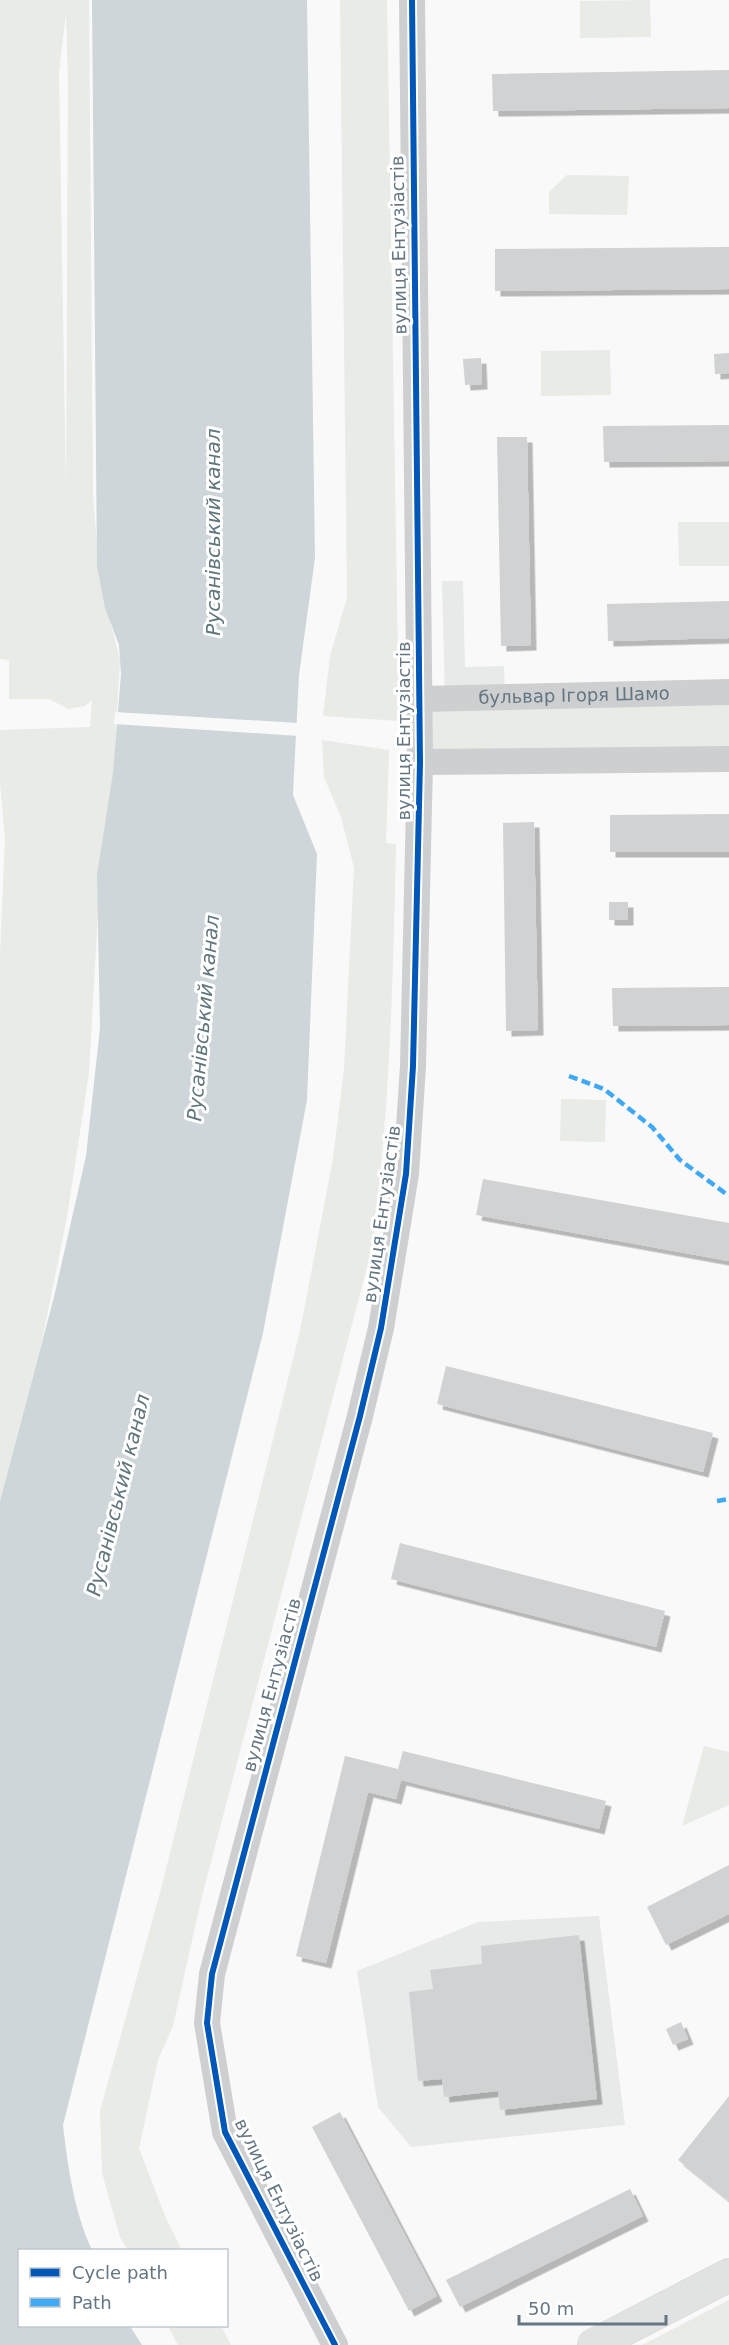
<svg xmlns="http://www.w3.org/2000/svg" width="729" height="2345" font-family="'DejaVu Sans',sans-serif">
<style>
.built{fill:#e8e9e9}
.green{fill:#e8ebe6;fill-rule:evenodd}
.water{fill:#ced6d9}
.pier{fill:#f9f9f9}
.building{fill:#d0d2d3;filter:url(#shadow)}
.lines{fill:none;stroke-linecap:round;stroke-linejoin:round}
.major-casing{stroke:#d5d6d7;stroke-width:34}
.minor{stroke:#cecfd0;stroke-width:26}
.major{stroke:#e1e2e2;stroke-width:33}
.quiet{stroke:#3fa9f5;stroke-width:4.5;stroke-dasharray:9 4.5;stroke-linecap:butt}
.cycleway-casing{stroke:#fff;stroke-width:10}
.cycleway{stroke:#0057b8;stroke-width:6}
.labels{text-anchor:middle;stroke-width:6;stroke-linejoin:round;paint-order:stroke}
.street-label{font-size:18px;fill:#657683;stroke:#fff}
.water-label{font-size:20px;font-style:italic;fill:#60757c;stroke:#fff}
</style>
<defs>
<filter id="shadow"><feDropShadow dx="5.5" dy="5.5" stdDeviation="0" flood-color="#0004"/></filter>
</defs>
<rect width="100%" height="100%" fill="#f9f9f9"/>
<g class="built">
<path d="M442,581H463L465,667L504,666L505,698L445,699Z"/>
<path d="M599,1916L625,2125L411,2147L378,2107L357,1971L478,1922Z"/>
</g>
<g class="green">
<path d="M0,0H89L93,494L100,581L120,660L114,766L98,912L89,1073L67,1217L42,1341L0,1501V953L5,839L0,783V730L90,727L92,700L85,706L68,709L49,699H9V660L0,659ZM66,14L68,82L66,493L59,72Z"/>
<path d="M340,0H387L399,721L323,716L330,656L347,598Z"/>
<path d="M650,0L651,37L580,38V1Z"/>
<path d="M567,175L629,176L627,215L549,214V192Z"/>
<path d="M610,350L611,395L541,396V351Z"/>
<path d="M678,522H729V566H679Z"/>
<path d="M729,692V759L420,762V699Z"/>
<path d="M322,740L389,750L386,843L396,844C393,981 390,1117 371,1252L201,1900L173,2026L158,2060L139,2148L165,2216L182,2250H128L120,2237L102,2173L100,2111L161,1889L300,1331L333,1159L344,1069L354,868L341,817L324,777Z"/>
<path d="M561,1099L606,1100L605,1142L560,1141Z"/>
<path d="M704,1746L729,1752V1805L682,1826Z"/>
<path d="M729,2300V2345H642Z"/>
<path d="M168,2326H221L231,2345H178Z"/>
</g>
<path class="water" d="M92,0H307L315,558L299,675L293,795L317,854L307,1100L263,1333L63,2125C68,2168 74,2211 92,2250H20V2326H130L142,2345H0V1501L54,1297L86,1156L100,1028L97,875L113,773L121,674L119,645L105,608L97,566Z"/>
<path class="pier" d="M115,712L299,723V736L114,724Z"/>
<g class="building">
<path d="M729,70V108L493,111L492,74Z"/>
<path d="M729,247V289L495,291V249Z"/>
<path d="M729,353V373L715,374L714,354Z"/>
<path d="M481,358L482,384L465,385L463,359Z"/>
<path d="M729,425V461L604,462L603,426Z"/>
<path d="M497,437H527L531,645L501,646Z"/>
<path d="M729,601V638L608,641L607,604Z"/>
<path d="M729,814V852H610V815Z"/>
<path d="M534,822L538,1030L506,1031L503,823Z"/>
<rect x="609" y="902" width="19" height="18"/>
<path d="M729,987V1025L613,1026L612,988Z"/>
<path d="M483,1179L729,1223V1261L476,1215Z"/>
<path d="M446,1366L713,1433L703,1472L437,1404Z"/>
<path d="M400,1543L665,1611L656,1647L391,1579Z"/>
<path d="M403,1751L606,1801L599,1829L401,1780L396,1799L368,1792L326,1963L296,1956L345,1756L398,1769Z"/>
<path d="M729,1865V1914L666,1945L647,1907Z"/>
<path d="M579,1935L597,2099L500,2110L498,2091L444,2097L442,2079L418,2081L409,1992L433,1989L430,1970L482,1964L481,1946Z"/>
<path d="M681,2022L688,2039L673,2045L666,2029Z"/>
<path d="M729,2096V2201L678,2160Z"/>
<path d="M340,2112L437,2296L409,2311L312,2127Z"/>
<path d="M630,2189L643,2216L460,2307L446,2280Z"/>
</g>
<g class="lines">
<defs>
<path id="major" d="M594,2345L729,2275"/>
</defs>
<use href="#major" class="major-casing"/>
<g class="minor">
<path id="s1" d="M420,699L729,692"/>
<path d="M420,762L729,759"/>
<path d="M335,2345L225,2132L207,2023L212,1974L360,1416L381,1328L406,1174L413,1066L420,762L412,0"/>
</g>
<use href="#major" class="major"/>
<g class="quiet">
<path d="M569,1076L604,1089L652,1127L680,1160L729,1196"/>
<path d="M717,1501L729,1499"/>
</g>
<defs>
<path id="cycleway" d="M335,2345L225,2132L207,2023L212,1974L360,1416L381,1328L406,1174L413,1066L420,762L412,0"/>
</defs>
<use href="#cycleway" class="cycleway-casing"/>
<use href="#cycleway" class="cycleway"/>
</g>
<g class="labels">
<g class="street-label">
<text transform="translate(399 245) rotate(-91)" y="6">вулиця Ентузіастів</text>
<text dy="6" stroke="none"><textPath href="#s1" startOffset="154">бульвар Ігоря Шамо</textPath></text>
<text transform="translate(404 731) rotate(-90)" y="6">вулиця Ентузіастів</text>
<text transform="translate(382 1214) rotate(-82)" y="6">вулиця Ентузіастів</text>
<text transform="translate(272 1685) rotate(-75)" y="6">вулиця Ентузіастів</text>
<text transform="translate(279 2200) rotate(64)" y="6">вулиця Ентузіастів</text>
</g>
<g class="water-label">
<text transform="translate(213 532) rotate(-90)" y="7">Русанівський канал</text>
<text transform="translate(203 1018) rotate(-85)" y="7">Русанівський канал</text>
<text transform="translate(118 1495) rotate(-76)" y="7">Русанівський канал</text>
</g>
</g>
<rect x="18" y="2249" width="210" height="78" fill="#ffffff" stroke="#c1c8cd" stroke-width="1.5"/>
<rect x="30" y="2268" width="30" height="9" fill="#0057b8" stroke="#c1c8cd" stroke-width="1.5"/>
<text x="72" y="2279" font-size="18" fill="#657683">Cycle path</text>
<rect x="30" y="2298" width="30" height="9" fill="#3fa9f5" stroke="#c1c8cd" stroke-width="1.5"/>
<text x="72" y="2309" font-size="18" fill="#657683">Path</text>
<path d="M519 2315v9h147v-9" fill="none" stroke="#657683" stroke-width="3"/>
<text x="528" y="2315" font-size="18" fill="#657683" stroke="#ffffff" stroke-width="4.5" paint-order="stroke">50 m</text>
</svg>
